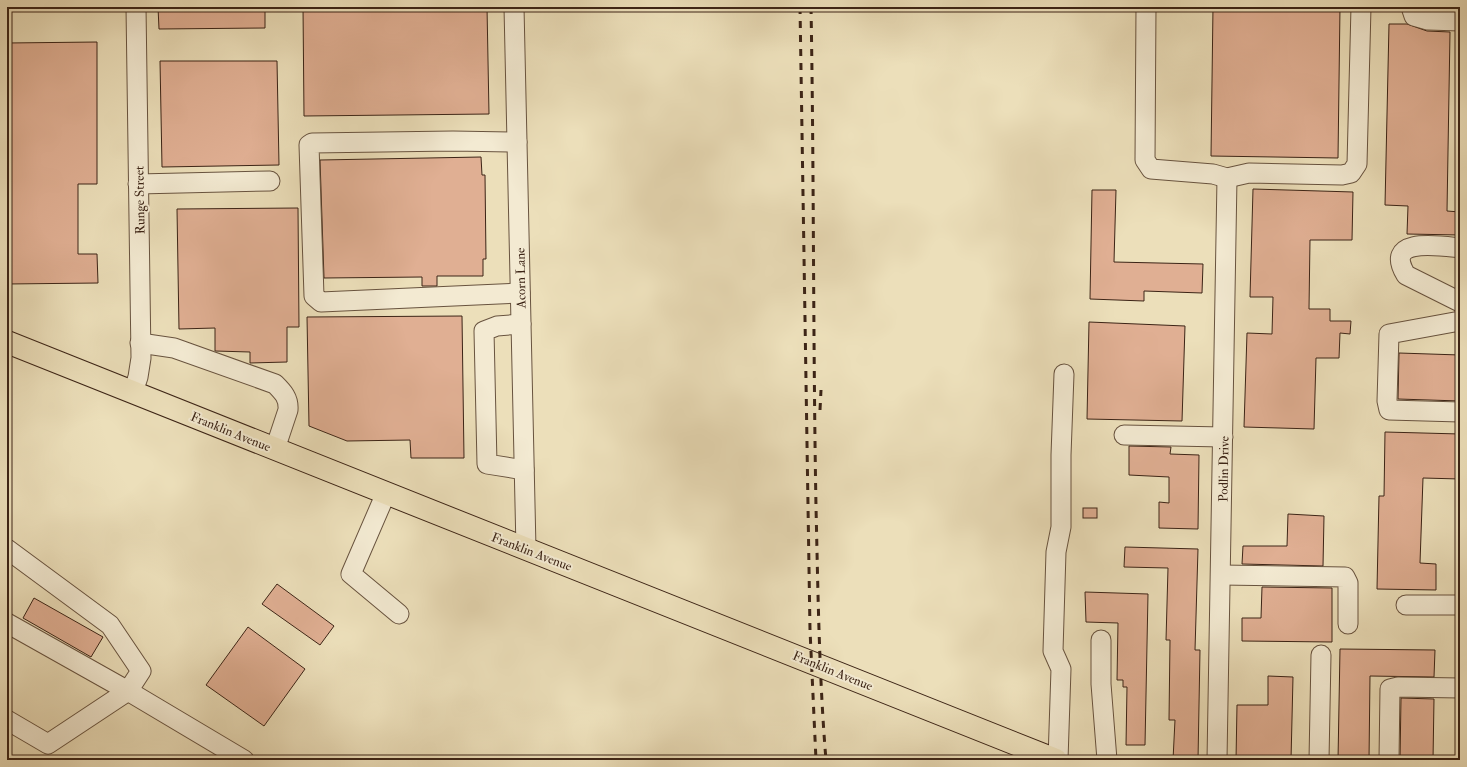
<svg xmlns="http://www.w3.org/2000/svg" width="1467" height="767" font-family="'IM FELL Double Pica',serif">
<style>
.building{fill:#e0af93;stroke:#3c2416}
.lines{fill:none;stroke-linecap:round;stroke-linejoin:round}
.minor-casing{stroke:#68533f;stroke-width:21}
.major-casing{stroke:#3c2416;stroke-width:24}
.minor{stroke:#f3ead2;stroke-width:19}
.major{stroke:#ecdfba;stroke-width:22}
.rail{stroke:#3c2416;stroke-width:3;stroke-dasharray:7 7;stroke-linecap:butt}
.labels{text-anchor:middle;stroke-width:4;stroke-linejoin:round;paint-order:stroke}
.street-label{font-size:13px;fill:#3c2416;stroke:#f3ead2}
</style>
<rect width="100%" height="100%" fill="#ecdfba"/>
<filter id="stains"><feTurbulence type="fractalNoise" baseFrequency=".005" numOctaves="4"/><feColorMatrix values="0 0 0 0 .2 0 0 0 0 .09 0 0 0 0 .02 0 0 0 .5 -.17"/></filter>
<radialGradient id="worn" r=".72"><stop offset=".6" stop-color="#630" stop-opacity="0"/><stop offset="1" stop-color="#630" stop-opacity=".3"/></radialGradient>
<g class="building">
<path d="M158,7H265V28L159,29Z"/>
<path d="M303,7H487L489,114L304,116Z"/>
<path d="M1213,7H1340L1338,158L1211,156Z"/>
<path d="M1389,24H1407L1427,31L1450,32L1447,211L1460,212V235L1407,234L1408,206L1385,205Z"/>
<path d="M97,42V184H78V254H97L98,283L7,284V43Z"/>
<path d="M160,61H277L279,165L162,167Z"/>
<path d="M481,157L482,175H485L486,259H483V276H437V286H422V277L324,278L320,160Z"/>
<path d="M1253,189L1353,192L1352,240H1310L1309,309H1330V321H1351L1350,334L1340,333L1339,358H1316L1314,429L1244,427L1247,333L1272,334L1273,297H1250Z"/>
<path d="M1092,190H1116L1114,262L1203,264L1202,293L1144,291V301L1090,299Z"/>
<path d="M298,208L299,327H287V362L250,363V352L215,351V328L179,329L177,209Z"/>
<path d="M462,316L464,458H411L410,440L347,441L309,426L307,317Z"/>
<path d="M1089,322L1185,326L1182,421L1087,419Z"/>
<path d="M1399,353L1460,355V401L1398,399Z"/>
<path d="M1385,432L1460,434V479L1423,478L1420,563L1436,564V590L1377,589L1379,496H1384Z"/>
<path d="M1129,446L1171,447L1170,454L1199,455L1198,529L1159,528V502L1169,503V477L1129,475Z"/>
<rect x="1083" y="508" width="14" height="10"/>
<path d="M1288,514L1324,516L1323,566L1242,564L1243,546H1287Z"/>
<path d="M1125,547L1198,549L1195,650H1200L1198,760H1173L1175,720H1169L1170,640H1166L1168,568L1124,567Z"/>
<path d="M277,584L334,626L320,645L262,604Z"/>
<path d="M1262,587L1332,588V642L1242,641V618H1261Z"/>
<path d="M1085,592L1148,594L1145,745H1126L1127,687H1123V680H1117L1118,623L1086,622Z"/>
<path d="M34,598L103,637L91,657L23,618Z"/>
<path d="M248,627L305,669L264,726L206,685Z"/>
<path d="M1340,649L1435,650L1434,677L1370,676L1369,760H1338Z"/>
<path d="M1268,676L1293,677L1291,760H1236L1237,705H1268Z"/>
<path d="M1401,698L1434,699L1433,760H1400Z"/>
</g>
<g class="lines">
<defs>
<g id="minor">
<path d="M514,7L526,549"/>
<path d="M1146,7L1145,160L1151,169L1213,174L1227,178L1249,173L1342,175L1351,173L1357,164L1361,7"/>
<path d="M1411,7L1414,16L1428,20L1460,21"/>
<path d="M517,142L453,141L312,143L309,145L314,296L321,302L520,293"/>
<path d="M138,184L270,181"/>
<path d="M1460,248C1441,246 1382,236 1406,275L1460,302"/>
<path d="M1460,321L1389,334L1387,401L1389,410L1460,412"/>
<path d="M521,324L497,326L484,331L487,464L524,470"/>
<path d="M140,343L174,348L275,384C283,392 289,398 288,410L275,449"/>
<path d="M133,392L138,377L141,358L136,7"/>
<path d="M1124,435L1223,437"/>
<path d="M386,493L351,574L399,614"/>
<path d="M7,549L110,625L141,671L128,691L48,744L7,720"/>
<path d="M1221,575L1345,577L1348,583V624"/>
<path d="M1406,605H1460"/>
<path d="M7,623L128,691L244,760"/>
<path d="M1101,640V684L1107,760"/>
<path d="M1058,760L1061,669L1053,651L1056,552L1061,527V455L1064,374"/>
<path d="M1217,760L1227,178"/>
<path d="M1319,760L1321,655"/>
<path d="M1389,760L1390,689L1398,687L1460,688"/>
</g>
<path id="major" d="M7,342L1056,760"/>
</defs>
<use href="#minor" class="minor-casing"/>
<use href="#major" class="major-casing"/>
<use href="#minor" class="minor"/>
<use href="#major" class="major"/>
<g class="rail">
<path d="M800,7L810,630L816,760"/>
<path d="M811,7C814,174 813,340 816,507C818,591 819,676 826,760"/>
<path d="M820,410L821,390"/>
</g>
</g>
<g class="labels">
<g class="street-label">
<text transform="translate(139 200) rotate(-91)" y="5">Runge Street</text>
<text transform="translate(520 278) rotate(-91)" y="5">Acorn Lane</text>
<text transform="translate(231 431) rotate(22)" y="5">Franklin Avenue</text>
<text transform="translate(1223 469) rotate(-89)" y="5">Podlin Drive</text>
<text transform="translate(532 551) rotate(21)" y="5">Franklin Avenue</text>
<text transform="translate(833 670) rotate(22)" y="5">Franklin Avenue</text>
</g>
</g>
<rect width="1467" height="767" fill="none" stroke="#ecdfba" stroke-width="24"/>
<rect x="8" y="8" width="1451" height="751" fill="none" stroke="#3c2416" stroke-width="2"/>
<rect x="12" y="12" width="1443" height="743" fill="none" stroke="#3c2416"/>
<rect width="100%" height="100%" filter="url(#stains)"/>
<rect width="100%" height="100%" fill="url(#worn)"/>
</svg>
